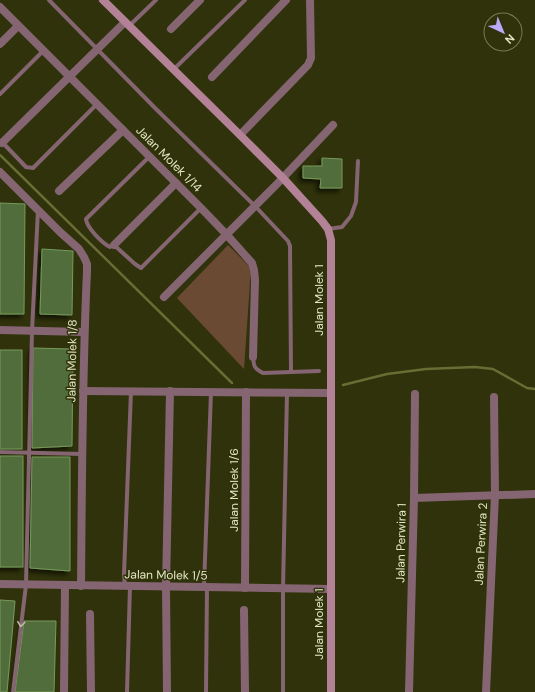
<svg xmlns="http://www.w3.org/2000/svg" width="535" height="692" font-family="'DM Sans',sans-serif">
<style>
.green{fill:#6b4a34}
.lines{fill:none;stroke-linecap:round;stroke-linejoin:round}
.stream{stroke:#686d33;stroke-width:2.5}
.building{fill:#516d3b;stroke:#769a5b;filter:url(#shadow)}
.lane{stroke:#846571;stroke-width:4}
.street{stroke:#846571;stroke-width:8}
.secondary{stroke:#b38296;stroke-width:8}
.oneway{stroke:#c1b9a6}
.labels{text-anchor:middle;stroke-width:3;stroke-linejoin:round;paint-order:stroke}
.street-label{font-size:12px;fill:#e2e6c2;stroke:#2f320a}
</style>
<defs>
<filter id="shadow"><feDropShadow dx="-3.5" dy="3.5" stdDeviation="2" flood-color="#0009"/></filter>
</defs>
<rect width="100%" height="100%" fill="#2f320a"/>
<path class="green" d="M228,245L251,268L244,369L177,298Z"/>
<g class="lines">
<g class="stream">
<path d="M0,155L232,383"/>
<path d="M343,385L387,374L426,369L475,367L493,369L527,388L535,389"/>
</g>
</g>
<g class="building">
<path d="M322,158L342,159V188H320L321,179L303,178V166H322Z"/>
<path d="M0,203L25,204L24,314H0Z"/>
<path d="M42,249L73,251L72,315L40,314Z"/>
<path d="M33,348L73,349L72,446L32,448Z"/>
<rect x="0" y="350" width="22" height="99"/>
<rect x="0" y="456" width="23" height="111"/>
<path d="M32,457H70V571L30,568Z"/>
<path d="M0,600L15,601L7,692H0Z"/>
<path d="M24,621H56L54,692H15Z"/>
</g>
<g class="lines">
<g class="lane">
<path d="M49,0L155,108L255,206L288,241L290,246L291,372"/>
<path d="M129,26L156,0"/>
<path d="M174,69L245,0"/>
<path d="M0,94L43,51"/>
<path d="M2,142L26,167L33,168L97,104"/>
<path d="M149,157L86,219C87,228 102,243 110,247L114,245L135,264L141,268L201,208"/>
<path d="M328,229L342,227L351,216L356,202L358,161"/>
<path d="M253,357C254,367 254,368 263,373L319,371"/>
<path d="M0,452L82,454"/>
<path d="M125,586L124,574L131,391"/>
<path d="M204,587L211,392"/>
<path d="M13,692L26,585L32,331L38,210"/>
<path d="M127,692L130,586"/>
<path d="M206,692L207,587"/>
<path d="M283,692V589L287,393"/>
</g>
<g class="street">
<path d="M0,7L201,208L226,234L252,263L254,270L255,280L253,357"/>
<path d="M171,29L200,0"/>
<path d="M0,44L18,26"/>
<path d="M212,77L286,0"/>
<path d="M240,135L308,65L311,58L310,0"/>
<path d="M2,143L125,22"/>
<path d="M0,172L60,232L79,249L84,257L87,264V272C82,376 82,481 81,586"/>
<path d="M59,191L123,130"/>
<path d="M114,245L176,183"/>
<path d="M164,297L277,184L333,125"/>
<path d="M0,330L84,332"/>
<path d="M83,391L331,393"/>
<path d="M414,498L535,494"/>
<path d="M0,584L331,589"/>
<path d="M245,588L246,392"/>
<path d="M244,610L245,692"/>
<path d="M90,614L91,692"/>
<path d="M64,692L65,585"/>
<path d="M167,692L166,587L170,391"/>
<path d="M409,692L414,498L415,394"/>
<path d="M486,692L495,495L494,397"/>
</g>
<path class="secondary" d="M103,0L240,135L283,178L322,221L328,229L331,240V692"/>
</g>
<defs><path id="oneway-chevron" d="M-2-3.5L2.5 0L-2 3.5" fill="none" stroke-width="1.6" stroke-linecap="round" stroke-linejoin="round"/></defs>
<use class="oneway" href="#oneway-chevron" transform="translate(21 624) rotate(97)"/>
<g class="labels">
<g class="street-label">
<text transform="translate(169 159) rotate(45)" y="4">Jalan Molek 1/14</text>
<text transform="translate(319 300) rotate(-90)" y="4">Jalan Molek 1</text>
<text transform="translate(72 361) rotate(-89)" y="4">Jalan Molek 1/8</text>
<text transform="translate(234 490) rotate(-90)" y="4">Jalan Molek 1/6</text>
<text transform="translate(401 543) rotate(-89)" y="4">Jalan Perwira 1</text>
<text transform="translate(481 544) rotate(-87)" y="4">Jalan Perwira 2</text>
<text transform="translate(166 575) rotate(1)" y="4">Jalan Molek 1/5</text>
<text transform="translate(319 624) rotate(-90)" y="4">Jalan Molek 1</text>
</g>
</g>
<g transform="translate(503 32) rotate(136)"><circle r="19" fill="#2f320a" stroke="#777a54"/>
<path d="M0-3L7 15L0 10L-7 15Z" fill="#baaaf7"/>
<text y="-6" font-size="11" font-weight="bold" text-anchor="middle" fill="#e2e6c2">N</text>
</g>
</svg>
